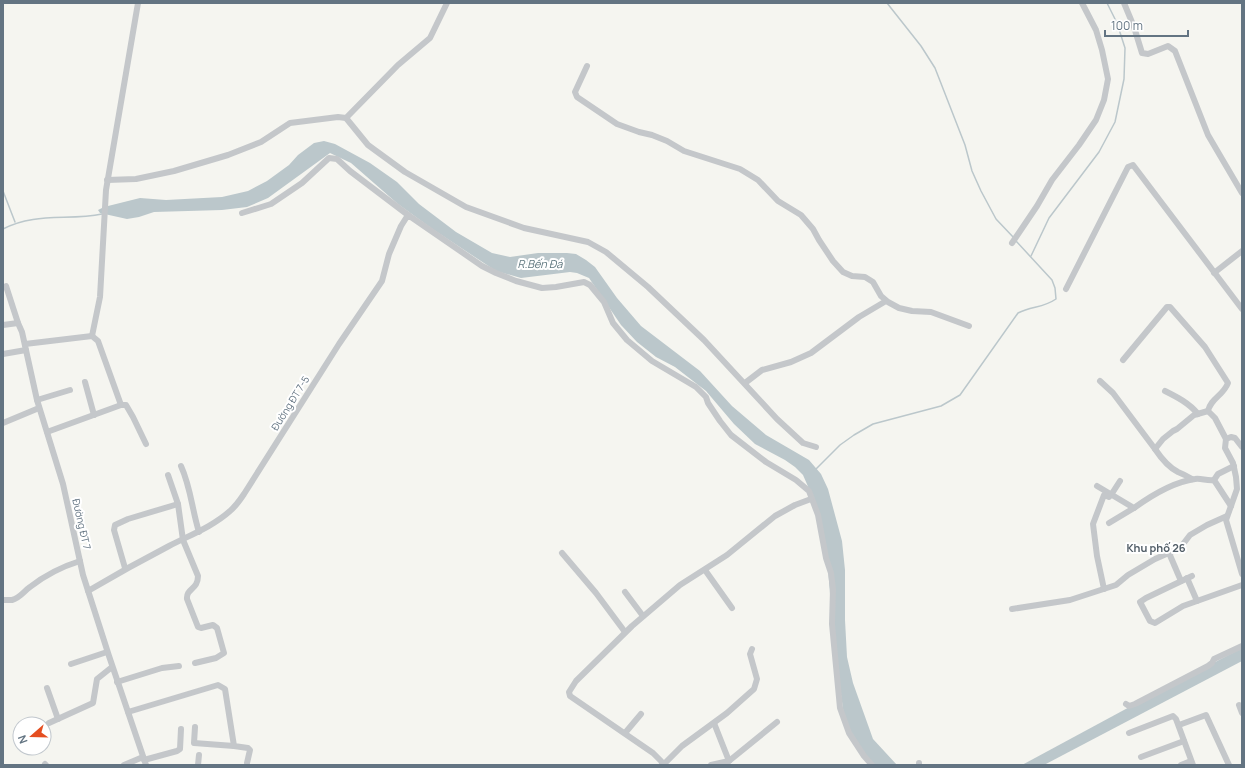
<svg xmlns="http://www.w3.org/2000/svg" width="1245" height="768" font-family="Manrope,sans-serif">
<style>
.water{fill:#bbc7cb}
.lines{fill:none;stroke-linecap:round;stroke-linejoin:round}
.stream{stroke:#bbc7cb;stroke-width:1.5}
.minor{stroke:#c4c7ca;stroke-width:6}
.labels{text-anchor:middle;stroke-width:4;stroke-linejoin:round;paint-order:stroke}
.street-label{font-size:10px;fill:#637482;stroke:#fff}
.water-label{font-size:11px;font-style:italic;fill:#5f777f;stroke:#fff}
.neighbourhood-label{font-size:11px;font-weight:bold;fill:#515d67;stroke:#fff}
</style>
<rect width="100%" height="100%" fill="#f5f5f0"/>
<g class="water">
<path d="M324,141L335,144L370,163L397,182L419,204L456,232L492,253L510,257L538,253H567L576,254L586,260L595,267L617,298L641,326L700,371L732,406L766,435L809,460L821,474L828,489L842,541L845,570V620L847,657L853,683L873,739L897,765H874L857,745L844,716L834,644L828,569L813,498L803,475L795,467L785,460L755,444L734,424L706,391L675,367L656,357L637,342L621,325L589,278L577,273L570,272L521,278L496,271L431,228L398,204L351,163L330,153L268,198L247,207L222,210L154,212L139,217L127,219L100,213L98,210L104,207L140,198L166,200L222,197L248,191L267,181L289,165L298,155L314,143Z"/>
<path d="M1242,648V661L1044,765H1022L1148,697Z"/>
</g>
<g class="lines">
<g class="stream">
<path d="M887,3L921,46L935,68L965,145L972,171L981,191L996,219L1014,238"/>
<path d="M3,191L15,222"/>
<path d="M3,229C35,212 68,221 102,214"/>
<path d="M1031,256L1049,218L1099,152L1115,122L1124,79L1125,48L1117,23L1107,3"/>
<path d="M816,469L840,445L854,435L873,424L941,406L960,395L1018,313C1032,306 1043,308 1056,299L1055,288L1052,280L1016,241"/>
</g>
<g class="minor">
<path d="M1124,3L1134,27L1142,53L1148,54L1168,46L1175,51L1208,135L1242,193"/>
<path d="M587,66L575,92L577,97L617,124L639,132L652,135L667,141L684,151L740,169L758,180L778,201L801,215L813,229L819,240L833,261L843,272L852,276L865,277L873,282L881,296L888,302L899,308L912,311L931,312L969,326"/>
<path d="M346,118L398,65L430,38L447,3"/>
<path d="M107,180L136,179L174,171L228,155L261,142L290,123L338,117L346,118L368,145L405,172L466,207L524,228L588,242L606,252L648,287L704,340L777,419L803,443L816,447"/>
<path d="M242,213L271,204L302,183L329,158L337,159L350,171L408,215"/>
<path d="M1012,243L1037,206L1052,180L1079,145L1096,120L1104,100L1108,79L1102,50L1096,30L1082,3"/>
<path d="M1214,273L1242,251"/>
<path d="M6,286L18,323L22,332L37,400L63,484L83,575L109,656L146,765"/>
<path d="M1066,289L1128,167L1133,165L1242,309"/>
<path d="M3,325L18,323"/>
<path d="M92,336L100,297L106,190L138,3"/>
<path d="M25,344L92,336L98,341L121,405"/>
<path d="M3,354L26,350"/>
<path d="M1123,360L1167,307H1170L1205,347L1228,383C1223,396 1211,398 1208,411L1215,418L1226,439"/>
<path d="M1100,381L1113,393L1155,449L1163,439L1173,431L1177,429L1194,415L1208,411"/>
<path d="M85,382L94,415"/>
<path d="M745,383L762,370L791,362L811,353L859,317L886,301"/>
<path d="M1165,391C1177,397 1189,403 1198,414"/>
<path d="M37,400L70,390"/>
<path d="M3,423L39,408"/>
<path d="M47,432L121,405H126L133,417L146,444"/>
<path d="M1242,447L1235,438L1231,437L1226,439L1225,448L1233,463L1236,477L1237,489L1226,520L1242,574"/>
<path d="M1155,449C1161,458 1168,467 1178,472C1183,474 1187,476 1192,479"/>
<path d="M181,466C191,488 192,510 199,532"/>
<path d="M168,475L178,504L183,540L198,576C198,590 186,588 187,599L198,627L201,628L213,625L217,628L224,653L216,658L195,663"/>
<path d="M1097,486L1134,508C1152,495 1173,482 1195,479C1201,478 1207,481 1214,480"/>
<path d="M1231,506L1214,480L1218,474L1234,466"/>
<path d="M1109,523L1134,508"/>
<path d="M562,553L596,593L625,632"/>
<path d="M1169,553L1181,581"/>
<path d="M125,568L114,530L115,525L128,519L178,504"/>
<path d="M705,570L732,608"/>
<path d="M1192,576L1146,598L1140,602L1150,621L1155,623L1183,606L1242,585"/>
<path d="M1187,578L1197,601"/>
<path d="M1104,589L1097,556L1093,524L1104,495L1109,497L1111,495L1120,481"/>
<path d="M88,591C115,575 142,560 169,546C190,535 212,527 230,511C236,506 240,500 244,494L339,344L382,281L389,254L401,226L408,215L482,266L496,273L516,281L542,288L556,287L584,282L590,285L604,302L613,323L627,340L652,361L696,387L706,397L708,403L720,421L731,435L766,462L796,480L809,491L818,515L826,558L831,573L833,589L832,624L840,708L849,733L864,756L872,765"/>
<path d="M625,592L643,616"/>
<path d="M3,600C6,600 9,600 12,600C20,598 24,591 30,587C44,576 64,566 80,561"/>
<path d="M1012,609L1070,600L1116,585L1128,575L1155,559L1180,548L1190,535L1207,525L1227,516"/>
<path d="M71,664L107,652"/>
<path d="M117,682L162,668L179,666"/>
<path d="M47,688L58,719"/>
<path d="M1126,704L1129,706L1135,704L1208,666L1212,663L1214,659L1242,646"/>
<path d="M1239,705L1242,713"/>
<path d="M128,712L218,685L225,689L234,746L248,748L250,750L247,763"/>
<path d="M49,723L93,703L97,679L112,667"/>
<path d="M714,723L729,761"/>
<path d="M1179,725L1206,715L1229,765"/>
<path d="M195,727L194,743L234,746"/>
<path d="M625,733L641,714"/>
<path d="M1129,733L1173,716L1176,719L1193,765"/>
<path d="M1141,757L1184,741"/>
<path d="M144,760L177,751L180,749L181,729"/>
<path d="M919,763V765"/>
<path d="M45,764L46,765"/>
<path d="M124,765L143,757"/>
<path d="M198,765L199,755"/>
<path d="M663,765L661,761L653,753L570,696L569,692L576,681L632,626L680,585L727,555L775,516L795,505L811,499"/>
<path d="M663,765L682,746L727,713L754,689L757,679L750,654L752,649"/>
<path d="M711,765L729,761L777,722"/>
<path d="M1181,765L1191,761"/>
</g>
</g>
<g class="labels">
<g class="street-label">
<text transform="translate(290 403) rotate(-58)" y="4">Đường ĐT 7-5</text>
<text transform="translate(82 524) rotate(77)" y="4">Đường ĐT 7</text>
</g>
<g class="water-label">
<text x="540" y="268">R.Bến Đá</text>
</g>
<g class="neighbourhood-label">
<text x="1156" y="552">Khu phố 26</text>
</g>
</g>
<rect width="1245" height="768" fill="none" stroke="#637482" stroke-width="8"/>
<g transform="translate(32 736) rotate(250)"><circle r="19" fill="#ffffff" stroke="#c1c7cd"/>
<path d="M0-3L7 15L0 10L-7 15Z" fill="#e54e20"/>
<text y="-6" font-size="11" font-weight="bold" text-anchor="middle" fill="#637482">N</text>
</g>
<path d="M1105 30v6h83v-6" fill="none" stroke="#637482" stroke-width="2"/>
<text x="1111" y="30" font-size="12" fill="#637482" stroke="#ffffff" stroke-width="3" paint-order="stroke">100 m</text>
</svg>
